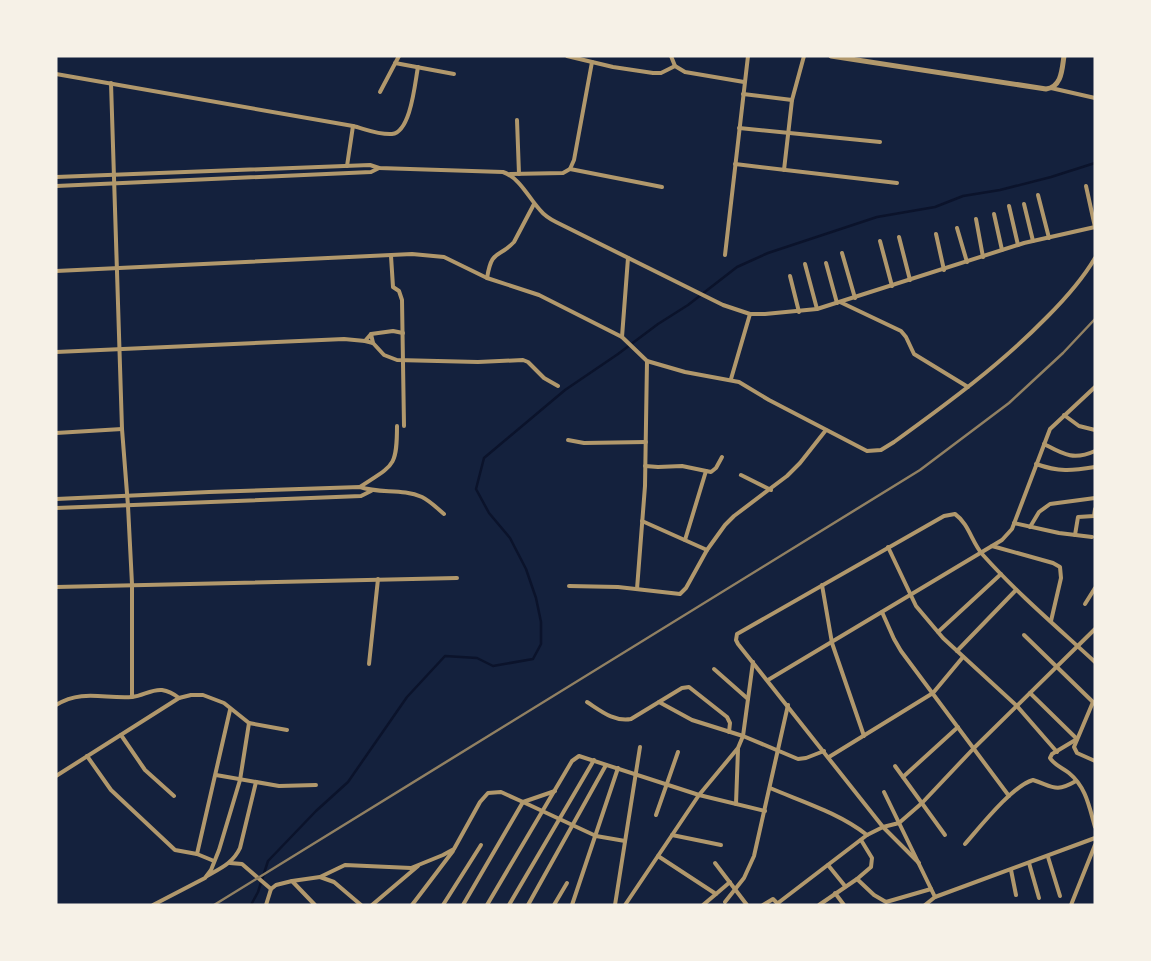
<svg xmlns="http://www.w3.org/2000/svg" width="1151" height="961" font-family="'Golos Text',sans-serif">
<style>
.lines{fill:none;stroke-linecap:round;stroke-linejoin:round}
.stream{stroke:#0b132b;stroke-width:2.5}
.minor{stroke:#b1986c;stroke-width:4}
.tertiary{stroke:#b1986c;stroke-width:5}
.rail{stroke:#918062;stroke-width:2.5}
</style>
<rect width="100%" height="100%" fill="#14213d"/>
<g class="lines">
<path class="stream" d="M251,905L258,892L268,861L316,811L348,782L407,697L445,656L477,658L493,666L533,659L541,644V622L536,598L526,569L510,538L489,513L476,489L484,458L565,390L618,354L658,324L688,305L737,267L768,253L877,217L935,207L963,196L1000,190L1051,177L1095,163"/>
<g class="minor">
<path d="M567,56L613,67L653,73H661L675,66"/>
<path d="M671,56L675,66L685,72L744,82"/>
<path d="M395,63L454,74"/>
<path d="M56,74L353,126L347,166"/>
<path d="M111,83L122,429L128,506L132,584V697"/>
<path d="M1051,88L1095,98"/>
<path d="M380,92L399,56"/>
<path d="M743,94L792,100"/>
<path d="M517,120L519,174"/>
<path d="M353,126C365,129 379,135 392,134C411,132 415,82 418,67"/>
<path d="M739,128L880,142"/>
<path d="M735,164L897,183"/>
<path d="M570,169L662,187"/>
<path d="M784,170L792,100L804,56"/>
<path d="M510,174L563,173L570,169L574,160L592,62"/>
<path d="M56,177L370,165L379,168L503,172C520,178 528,197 540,210C544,215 550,219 556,222L723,305L750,314H765L817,309L1024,243L1095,227"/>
<path d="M56,186L371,172L379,168"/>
<path d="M1086,186L1095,227"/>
<path d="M1038,195L1049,238"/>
<path d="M1024,204L1033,241"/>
<path d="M1009,206L1018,245"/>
<path d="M994,214L1002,250"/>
<path d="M976,219L983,257"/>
<path d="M957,228L967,262"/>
<path d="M936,234L944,270"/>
<path d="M899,237L910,280"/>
<path d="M880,241L892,286"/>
<path d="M842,253L855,298"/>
<path d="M725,255L748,56"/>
<path d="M391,256L393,287L399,291L402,300L404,426"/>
<path d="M826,263L837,303"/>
<path d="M805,264L817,309"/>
<path d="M56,271L412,254L444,257L487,278L539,295L622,337L647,361L685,372L739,382L769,400L867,451L881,450L894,442C948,403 1001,364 1047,317C1065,299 1082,280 1095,258"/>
<path d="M790,276L799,312"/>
<path d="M487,278C492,248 498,259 514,242L534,204"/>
<path d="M840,302L901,331L906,337L914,354L968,387"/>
<path d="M371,334L393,331L403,333"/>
<path d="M622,337L628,258"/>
<path d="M365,341L371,334L373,343"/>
<path d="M56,352L344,339L365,341L373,343L384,355L397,360L478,362L523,360L528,362L544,378L558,386"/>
<path d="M731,379L750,314"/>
<path d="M1064,415L1079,426L1095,430"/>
<path d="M56,433L122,429"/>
<path d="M568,440L584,443L646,442"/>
<path d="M1044,444C1063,454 1073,461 1095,451"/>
<path d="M1036,464C1059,472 1071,471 1095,467"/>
<path d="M645,466L658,467L682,466L711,472L716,468L722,457"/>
<path d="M741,475L771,490"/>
<path d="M360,487C393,465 397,468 397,426"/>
<path d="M56,499L209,492L360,487C380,494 402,488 422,497C430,501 437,508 444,514"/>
<path d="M56,508L361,496L371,491"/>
<path d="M642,521L707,550"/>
<path d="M1014,523L1059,533L1092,537"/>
<path d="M1030,527L1039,512L1050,504L1095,498"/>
<path d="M1075,535L1078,517L1094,516L1095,509"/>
<path d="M685,540L706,471"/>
<path d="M992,546L1053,563L1060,567L1061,578L1051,621"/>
<path d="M888,547L916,606L943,638L1017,706L1057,752"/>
<path d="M822,585L832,643L864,736"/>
<path d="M569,586L618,587L680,594L686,588L707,550L725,525L734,516L787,476L800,463L826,430"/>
<path d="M56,587L457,578"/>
<path d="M637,589L645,486L647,361"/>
<path d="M1085,604L1095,588"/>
<path d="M882,612L894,639L901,651L1009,796"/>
<path d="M938,632L1001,574"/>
<path d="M1024,635L1095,704"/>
<path d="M957,651L1016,590"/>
<path d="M369,664L378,579"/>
<path d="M714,669L748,699"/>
<path d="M768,680L1002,540L1012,529L1050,429L1095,387"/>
<path d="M1030,693L1077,739L1052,754L1050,758C1054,765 1063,768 1069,773C1086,787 1089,806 1095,827"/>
<path d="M587,702C601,711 614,722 631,719L682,688L689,687L727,717L730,723L729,732"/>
<path d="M659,702L692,720L743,736L798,759L806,758L824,751"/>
<path d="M1093,702L1074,747L1077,753L1095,761"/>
<path d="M56,705C82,689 104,699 132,697C143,696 151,689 162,690C169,691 174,694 179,698"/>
<path d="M121,735L145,770L174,796"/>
<path d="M87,756L111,790L175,850L197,854L214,861"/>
<path d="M829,757L933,693L963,657"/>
<path d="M895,766L945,835"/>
<path d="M216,775L279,786L316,785"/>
<path d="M56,776L179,698L191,695H203L224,703L249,723L287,730"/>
<path d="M903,777L958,727"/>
<path d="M770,788C803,802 839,813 867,835"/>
<path d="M884,792L935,897"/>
<path d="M736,804L738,749"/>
<path d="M656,815L678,752"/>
<path d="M672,835L721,845"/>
<path d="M965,844C980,827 1012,786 1033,780C1054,787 1055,793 1076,781"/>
<path d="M197,854L230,710"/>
<path d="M658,856L716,894L730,882"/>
<path d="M1048,857L1060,896"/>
<path d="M230,863L242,864L271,889"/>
<path d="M715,863L747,905"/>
<path d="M919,863L883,827L738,644L736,640L737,634L944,516L955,514C969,524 972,543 983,555C1018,594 1057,627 1095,662"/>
<path d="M1029,863L1039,898"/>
<path d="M828,865L845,886"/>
<path d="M1011,870L1016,895"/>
<path d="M207,876C221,868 233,863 240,848L256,782"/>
<path d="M320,877L334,882L361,905"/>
<path d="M857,879L874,895L886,902L931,889"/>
<path d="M292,881L315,905"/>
<path d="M835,893L844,905"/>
<path d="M725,902L744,878L754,856L788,705"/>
<path d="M778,903L867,835L883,827L899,823L922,803L974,748L1095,629"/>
<path d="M153,905L205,878L211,870L219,850L240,780L249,723"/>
<path d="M266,905L271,889L276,885L292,881L320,877L345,865L411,868L443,855L454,849L480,802L488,793L501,792L523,802L555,791"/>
<path d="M372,905L418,866"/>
<path d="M412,905L453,851"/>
<path d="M443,905L481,845"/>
<path d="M463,905L523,802L596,836L625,841"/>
<path d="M487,905L572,761L579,756L699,795L765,811"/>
<path d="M509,905L594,760"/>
<path d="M528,905L606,765"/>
<path d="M554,905L567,883"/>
<path d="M572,905L618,768"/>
<path d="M615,905L640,747"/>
<path d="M625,905L699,795L738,748L743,736L753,662"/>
<path d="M703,905L716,894"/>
<path d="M763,905L773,899L779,905"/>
<path d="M819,905L857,879L871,867L872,858L861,840"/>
<path d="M925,905L935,897L1095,838"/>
<path d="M1071,905L1095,845"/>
</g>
<path class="tertiary" d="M831,56L1046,89C1062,87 1062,69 1064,56"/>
<path class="rail" d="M214,905L920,470L1009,403L1063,353L1095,319"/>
</g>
<rect width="1151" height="961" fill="none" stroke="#f6f1e7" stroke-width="115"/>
</svg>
